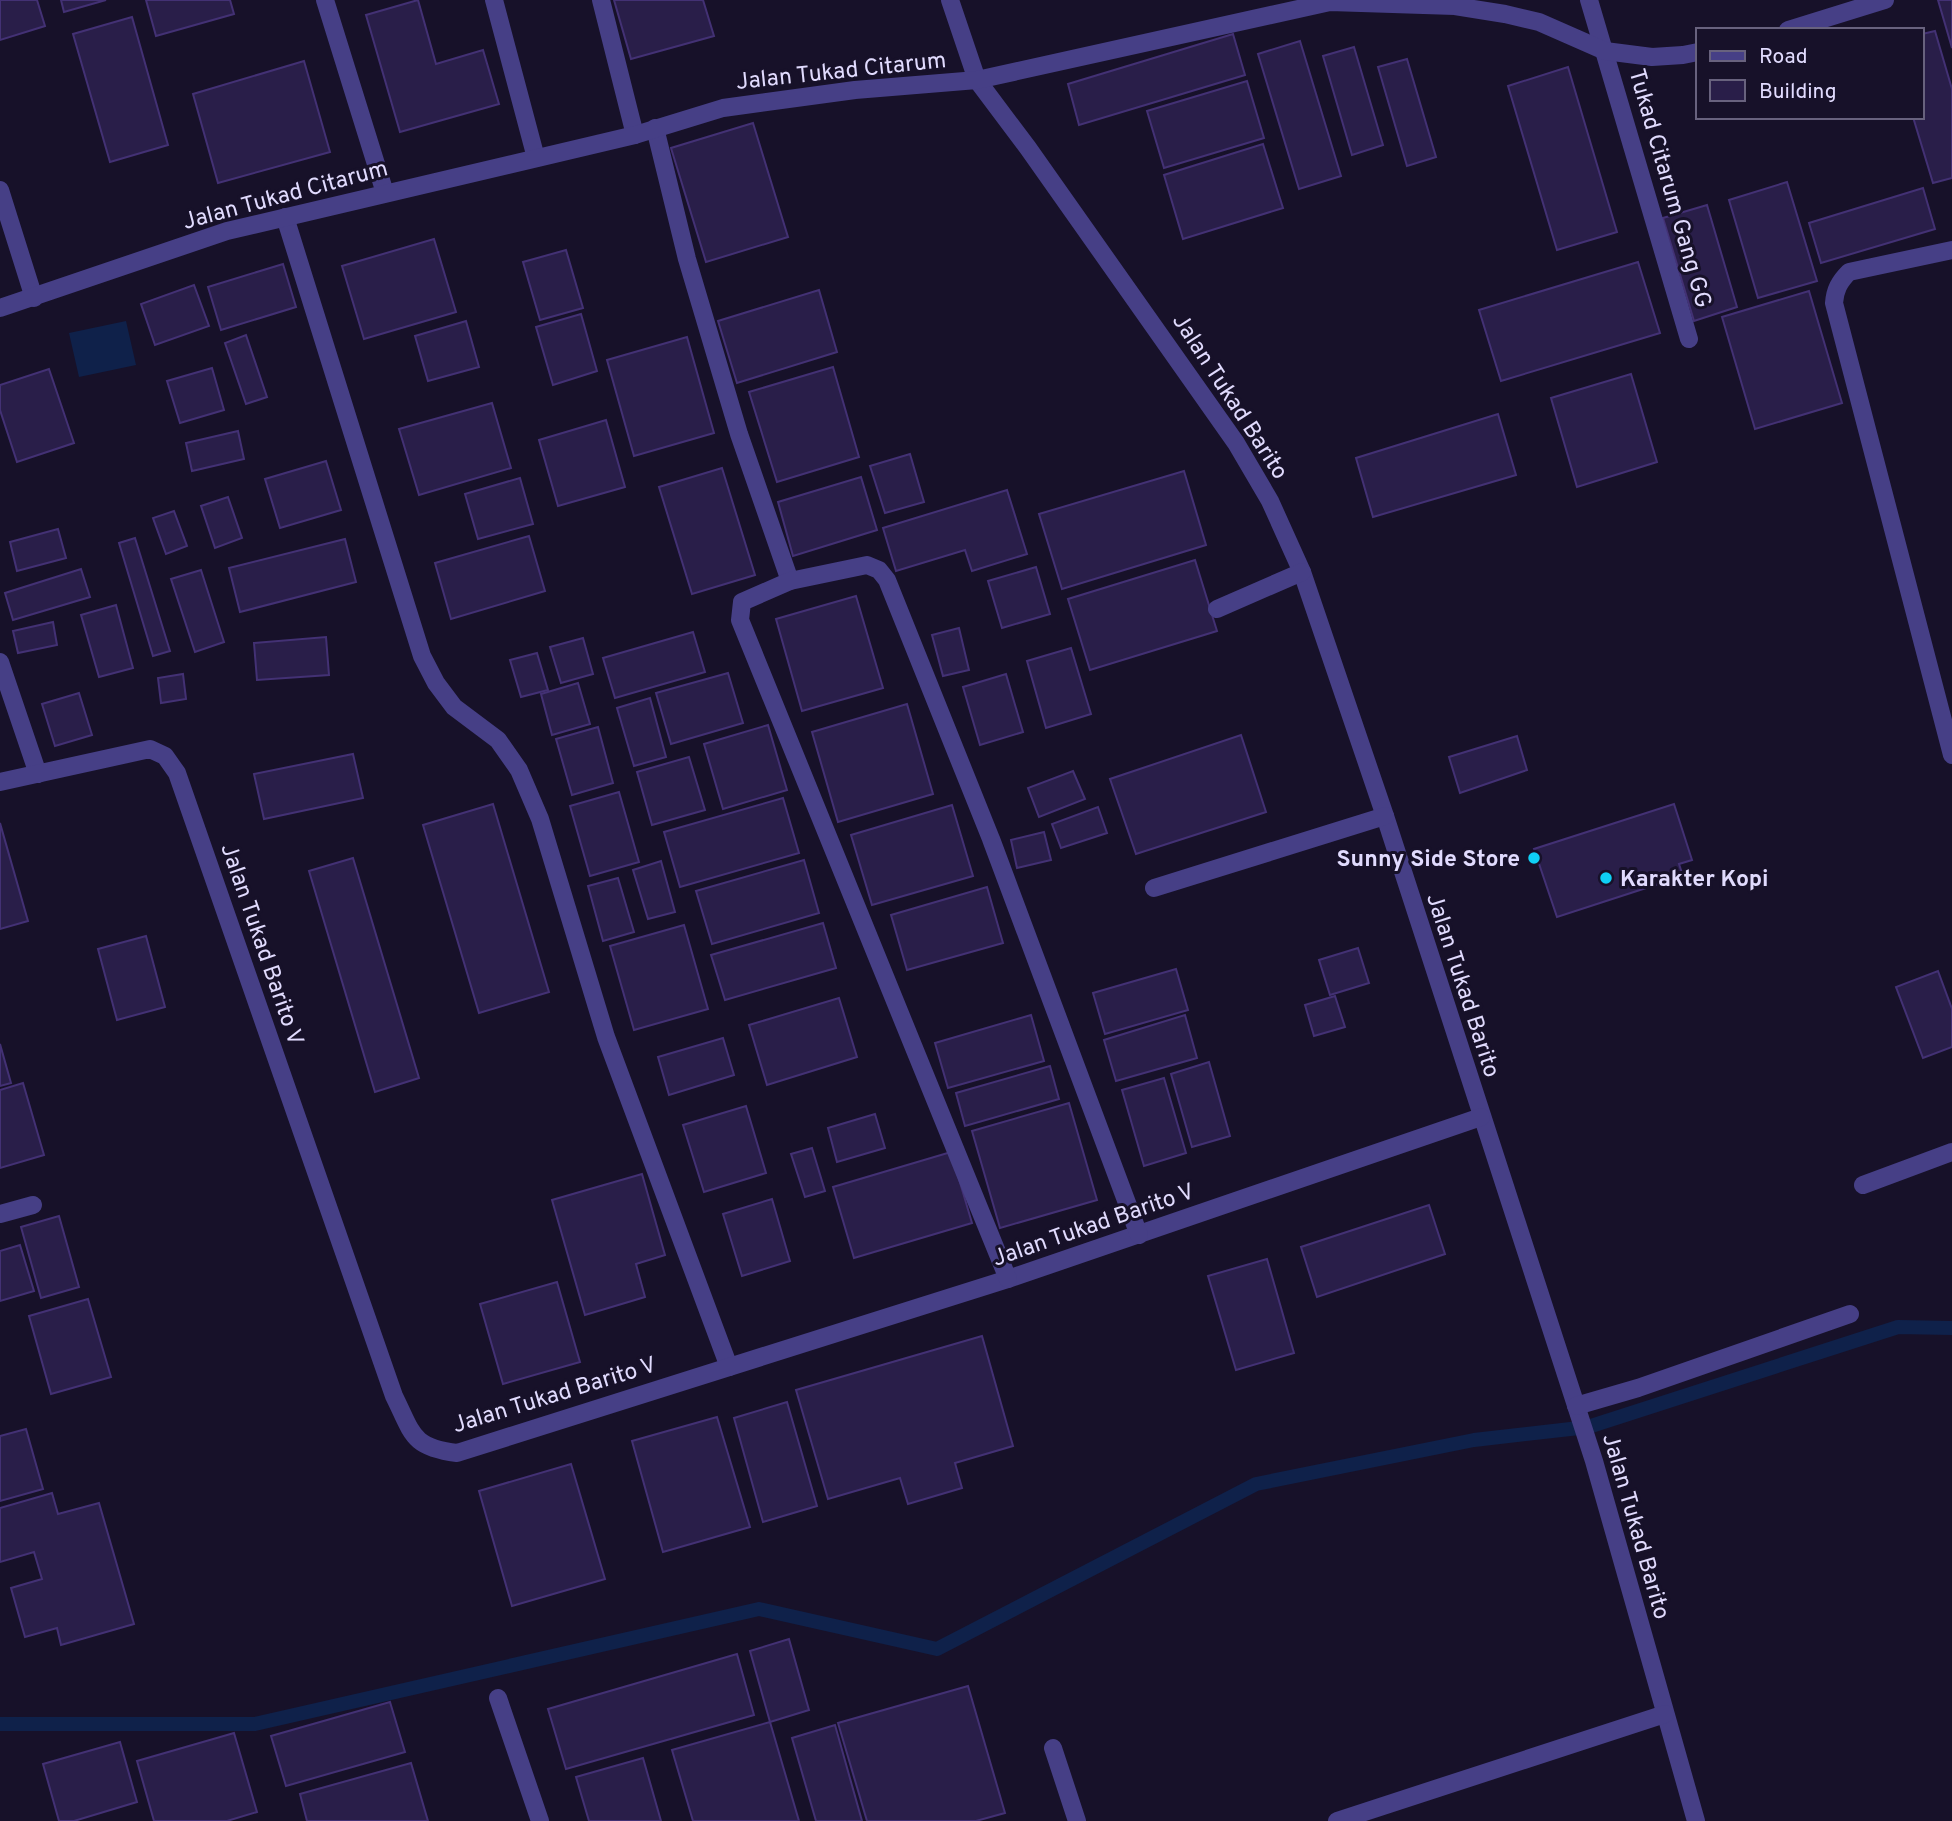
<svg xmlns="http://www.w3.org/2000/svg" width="1952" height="1821" font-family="Overpass,sans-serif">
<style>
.water{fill:#0f214a}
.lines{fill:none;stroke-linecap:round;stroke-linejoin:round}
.stream{stroke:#0f214a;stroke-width:14}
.building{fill:#291e49;stroke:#433174;stroke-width:2}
.minor{stroke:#463f86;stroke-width:18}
.poi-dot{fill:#0fd0f5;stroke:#171129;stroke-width:2.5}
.labels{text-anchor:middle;stroke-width:6;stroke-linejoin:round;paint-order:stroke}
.street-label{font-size:23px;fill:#e1dbfe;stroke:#171129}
.poi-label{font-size:23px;font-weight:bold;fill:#e1dbfe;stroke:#171129;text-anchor:end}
</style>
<rect width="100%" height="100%" fill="#171129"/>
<path class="water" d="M126,321L136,365L79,377L69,333Z"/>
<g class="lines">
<path class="stream" d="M0,1724H255L759,1609L937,1649L1256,1484L1474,1440L1588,1427L1898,1327L1952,1328"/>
</g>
<g class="building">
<path d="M0,0H37L45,26L0,40Z"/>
<path d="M61,0H106L64,12Z"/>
<path d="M146,0H230L234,14L156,36Z"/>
<path d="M418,0L436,64L483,50L499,104L400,132L366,15Z"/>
<path d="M614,0H703L714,36L631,59Z"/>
<path d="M1938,0H1952V48Z"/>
<path d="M132,17L168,145L110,162L73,34Z"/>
<path d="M1935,31L1952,89V178L1933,183L1913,117H1922V34Z"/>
<path d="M1233,34L1245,75L1079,125L1068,84Z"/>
<path d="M1300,41L1341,176L1299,189L1258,54Z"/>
<path d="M1354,47L1383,145L1352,155L1323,56Z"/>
<path d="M1407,59L1436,157L1407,166L1378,67Z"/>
<path d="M304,61L330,152L218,183L193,94Z"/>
<path d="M1568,67L1617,232L1557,250L1508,86Z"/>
<path d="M1247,81L1264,138L1164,168L1147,111Z"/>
<path d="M753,123L788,237L706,262L671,148Z"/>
<path d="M1263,144L1283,208L1183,239L1164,175Z"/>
<path d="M1787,182L1817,281L1758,298L1729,200Z"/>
<path d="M1923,188L1935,229L1821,263L1809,223Z"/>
<path d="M1707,205L1737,307L1694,321L1663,218Z"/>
<path d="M434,239L456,312L364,339L342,266Z"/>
<path d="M566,250L583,308L540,320L523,262Z"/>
<path d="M1638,262L1660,333L1501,381L1479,310Z"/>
<path d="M283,264L296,307L221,330L208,287Z"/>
<path d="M194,285L209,326L155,345L141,304Z"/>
<path d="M819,290L837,352L737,383L718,321Z"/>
<path d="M1809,291L1842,403L1755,429L1722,317Z"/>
<path d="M581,314L597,371L553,385L536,327Z"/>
<path d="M466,321L479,367L428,381L415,336Z"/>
<path d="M246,335L267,397L246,404L225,343Z"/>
<path d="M687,337L714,433L634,456L607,360Z"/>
<path d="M833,367L859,457L777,482L749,392Z"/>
<path d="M212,368L224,410L180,423L167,381Z"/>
<path d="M49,369L74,443L17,462L0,410V385Z"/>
<path d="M1631,374L1657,462L1577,487L1551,398Z"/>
<path d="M492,403L511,468L419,495L399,429Z"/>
<path d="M1498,414L1516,475L1373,517L1356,458Z"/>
<path d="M606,420L625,487L558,506L539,440Z"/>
<path d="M238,431L244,459L192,471L186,443Z"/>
<path d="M910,454L924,502L885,513L870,466Z"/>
<path d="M326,461L341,510L280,528L265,479Z"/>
<path d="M722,468L755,575L692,594L659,487Z"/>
<path d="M1184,471L1206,545L1062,589L1039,514Z"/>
<path d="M861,477L877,530L793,556L778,502Z"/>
<path d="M520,478L533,524L478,539L465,494Z"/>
<path d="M1007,490L1027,554L972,571L965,550L896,571L883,528Z"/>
<path d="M228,497L242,538L215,548L201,506Z"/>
<path d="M174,511L187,546L166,554L153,518Z"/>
<path d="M58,529L66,558L17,571L10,542Z"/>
<path d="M529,536L545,591L451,619L435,563Z"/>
<path d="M135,538L170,651L153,656L119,543Z"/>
<path d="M345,539L356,582L240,612L229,568Z"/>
<path d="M1195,560L1217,631L1090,670L1068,599Z"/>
<path d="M1036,567L1050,614L1002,628L988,581Z"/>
<path d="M81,569L90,597L13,620L5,593Z"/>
<path d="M201,570L224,642L195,652L171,579Z"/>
<path d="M856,596L883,688L802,711L776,619Z"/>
<path d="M116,605L133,668L99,677L81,615Z"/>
<path d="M53,622L57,645L18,653L13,631Z"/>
<path d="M959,628L969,670L943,676L932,635Z"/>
<path d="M693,632L705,672L615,698L603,658Z"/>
<path d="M326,637L329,675L257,680L254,643Z"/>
<path d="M583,638L593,674L561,683L550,647Z"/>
<path d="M1071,648L1091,714L1046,728L1027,661Z"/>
<path d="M537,653L548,690L521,697L510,660Z"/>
<path d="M728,673L743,723L671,744L656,693Z"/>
<path d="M183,674L186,699L161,703L158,678Z"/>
<path d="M1006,674L1023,732L980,745L963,687Z"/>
<path d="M578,683L590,724L552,735L541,694Z"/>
<path d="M79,693L92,735L55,746L42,704Z"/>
<path d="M650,698L666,757L634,766L617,708Z"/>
<path d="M907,704L933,794L838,822L812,732Z"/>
<path d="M768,725L787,790L723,809L704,744Z"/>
<path d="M598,727L613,783L572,795L556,739Z"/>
<path d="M1241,735L1266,812L1136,854L1110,779Z"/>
<path d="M1517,736L1527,770L1460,793L1449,757Z"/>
<path d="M353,754L363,798L264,819L254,774Z"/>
<path d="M689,757L705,810L652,825L637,772Z"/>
<path d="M1073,771L1085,799L1039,817L1028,788Z"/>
<path d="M619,792L639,862L590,876L570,806Z"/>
<path d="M783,798L799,853L680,887L664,832Z"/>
<path d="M493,804L549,992L479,1013L423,825Z"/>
<path d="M1674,804L1692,860L1679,864L1683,876L1557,917L1534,849Z"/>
<path d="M952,805L973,876L872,905L851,835Z"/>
<path d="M1098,807L1107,833L1061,848L1052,824Z"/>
<path d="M0,823L28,921L0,929Z"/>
<path d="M1044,832L1051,860L1017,868L1011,840Z"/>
<path d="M353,858L419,1078L375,1092L309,871Z"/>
<path d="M804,860L819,913L712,944L696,891Z"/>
<path d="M661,861L675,912L648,919L633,870Z"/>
<path d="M618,878L634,932L603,941L588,886Z"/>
<path d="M987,887L1003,943L907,970L891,915Z"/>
<path d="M823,923L836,968L725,1000L711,955Z"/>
<path d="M684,925L708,1009L634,1030L610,946Z"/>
<path d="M146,936L165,1007L117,1020L98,949Z"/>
<path d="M1358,948L1369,983L1330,995L1319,960Z"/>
<path d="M1176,969L1188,1010L1105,1034L1093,993Z"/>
<path d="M1938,971L1952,1009V1047L1923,1058L1896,987Z"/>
<path d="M1335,996L1345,1027L1314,1036L1305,1005Z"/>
<path d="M839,998L857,1057L767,1085L749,1025Z"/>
<path d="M1031,1015L1044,1061L948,1088L935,1043Z"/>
<path d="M1185,1015L1197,1058L1116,1081L1104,1040Z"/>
<path d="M723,1038L734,1075L669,1095L658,1057Z"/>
<path d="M0,1044L11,1083L0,1086Z"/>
<path d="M1209,1062L1230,1136L1192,1147L1171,1074Z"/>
<path d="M1050,1066L1059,1099L965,1126L956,1093Z"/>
<path d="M1164,1078L1186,1153L1144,1166L1122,1090Z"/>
<path d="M23,1083L44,1155L0,1168V1090Z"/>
<path d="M1069,1103L1097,1200L1000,1228L972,1131Z"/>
<path d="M746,1106L766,1173L704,1192L683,1125Z"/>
<path d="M875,1114L885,1148L837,1162L828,1128Z"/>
<path d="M812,1148L825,1191L805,1197L791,1154Z"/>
<path d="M951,1152L972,1223L854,1258L833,1187Z"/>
<path d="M642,1174L665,1255L636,1264L645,1297L585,1315L552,1200Z"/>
<path d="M772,1199L790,1261L742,1276L723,1214Z"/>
<path d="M1429,1205L1445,1254L1317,1297L1301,1247Z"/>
<path d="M59,1216L79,1287L41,1298L21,1227Z"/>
<path d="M20,1245L34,1291L0,1301V1251Z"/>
<path d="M1267,1259L1294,1353L1236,1370L1208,1276Z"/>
<path d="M557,1282L580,1362L503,1384L480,1304Z"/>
<path d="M88,1299L111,1377L51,1394L29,1316Z"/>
<path d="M982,1336L1013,1446L955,1463L962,1488L908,1504L900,1478L828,1499L796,1390Z"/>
<path d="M787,1402L817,1506L763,1522L734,1418Z"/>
<path d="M717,1417L750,1527L663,1552L632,1441Z"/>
<path d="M26,1429L43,1489L0,1501V1436Z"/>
<path d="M571,1464L605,1579L512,1606L479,1491Z"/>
<path d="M52,1493L58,1514L99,1503L134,1624L61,1645L57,1628L25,1637L11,1588L42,1579L34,1552L0,1562V1508Z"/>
<path d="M789,1639L809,1710L770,1722L750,1651Z"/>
<path d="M737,1654L754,1715L566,1769L548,1709Z"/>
<path d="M968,1686L1005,1813L976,1821H867L838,1723Z"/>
<path d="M390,1702L405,1752L286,1786L271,1736Z"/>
<path d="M770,1722L799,1821H693L672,1750Z"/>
<path d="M835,1725L862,1821H816L792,1738Z"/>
<path d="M234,1733L257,1812L227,1821H154L137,1761Z"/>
<path d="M120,1742L137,1802L74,1821H59L43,1764Z"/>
<path d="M643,1758L661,1821H589L576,1777Z"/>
<path d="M411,1763L428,1821H307L300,1794Z"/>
</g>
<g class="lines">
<g class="minor">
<path d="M325,0L385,193"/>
<path d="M494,0L536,158"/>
<path d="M601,0L635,135"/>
<path d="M950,0L977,80L1028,148L1236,443L1270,501L1302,572L1385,816L1594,1461L1696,1821"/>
<path d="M1589,0L1689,339"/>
<path d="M1788,30L1885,0"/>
<path d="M655,128L687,259L739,434L790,581"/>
<path d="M0,190L34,298"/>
<path d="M285,217L422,656L436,683L454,707L498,740L519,770L540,819L606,1037L729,1367"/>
<path d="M1952,250L1849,272C1839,282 1835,290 1834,303L1952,755"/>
<path d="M0,308L227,231L635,135L723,108L855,90L977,80L1330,2L1455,6L1505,14L1539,22L1605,51L1652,57L1683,55L1698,52"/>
<path d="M1217,609L1302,572"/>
<path d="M0,662L38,774"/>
<path d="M0,782L150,749L165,756L177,773L394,1396C413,1434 411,1447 457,1453L1008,1279L1481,1117"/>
<path d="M1154,888L1385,816"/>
<path d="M1863,1185L1952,1152"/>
<path d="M0,1214L33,1205"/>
<path d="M1008,1279L740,620L742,602L790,581L867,565L879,570L887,580L991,839L1139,1235"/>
<path d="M1576,1406L1638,1388L1850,1314"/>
<path d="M498,1698L540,1821"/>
<path d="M1053,1748L1077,1821"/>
<path d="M1337,1821L1665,1714"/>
</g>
</g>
<g class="poi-dot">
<circle cx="1534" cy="858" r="7"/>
<circle cx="1606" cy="878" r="7"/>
</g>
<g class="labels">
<g class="street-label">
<text transform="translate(841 70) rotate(-6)" y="8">Jalan Tukad Citarum</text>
<text transform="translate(1671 188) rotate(74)" y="8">Tukad Citarum Gang GG</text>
<text transform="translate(285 194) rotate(-15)" y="8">Jalan Tukad Citarum</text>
<text transform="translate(1231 396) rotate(57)" y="8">Jalan Tukad Barito</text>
<text transform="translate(263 944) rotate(71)" y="8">Jalan Tukad Barito V</text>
<text transform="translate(1464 985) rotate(72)" y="8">Jalan Tukad Barito</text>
<text transform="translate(1093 1224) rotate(-19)" y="8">Jalan Tukad Barito V</text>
<text transform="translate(554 1394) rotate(-17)" y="8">Jalan Tukad Barito V</text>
<text transform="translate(1637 1526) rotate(74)" y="8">Jalan Tukad Barito</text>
</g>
<g class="poi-label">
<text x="1520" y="866">Sunny Side Store</text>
<text x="1620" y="886" text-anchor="start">Karakter Kopi</text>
</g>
</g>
<rect x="1696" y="28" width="228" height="91" fill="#171129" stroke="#68627e" stroke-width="2"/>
<rect x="1710" y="51" width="35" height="10" fill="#463f86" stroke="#68627e" stroke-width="2"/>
<text x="1759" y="63" font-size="21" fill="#e1dbfe">Road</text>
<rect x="1710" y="80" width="35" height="21" fill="#291e49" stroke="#68627e" stroke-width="2"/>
<text x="1759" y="98" font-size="21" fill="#e1dbfe">Building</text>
</svg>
